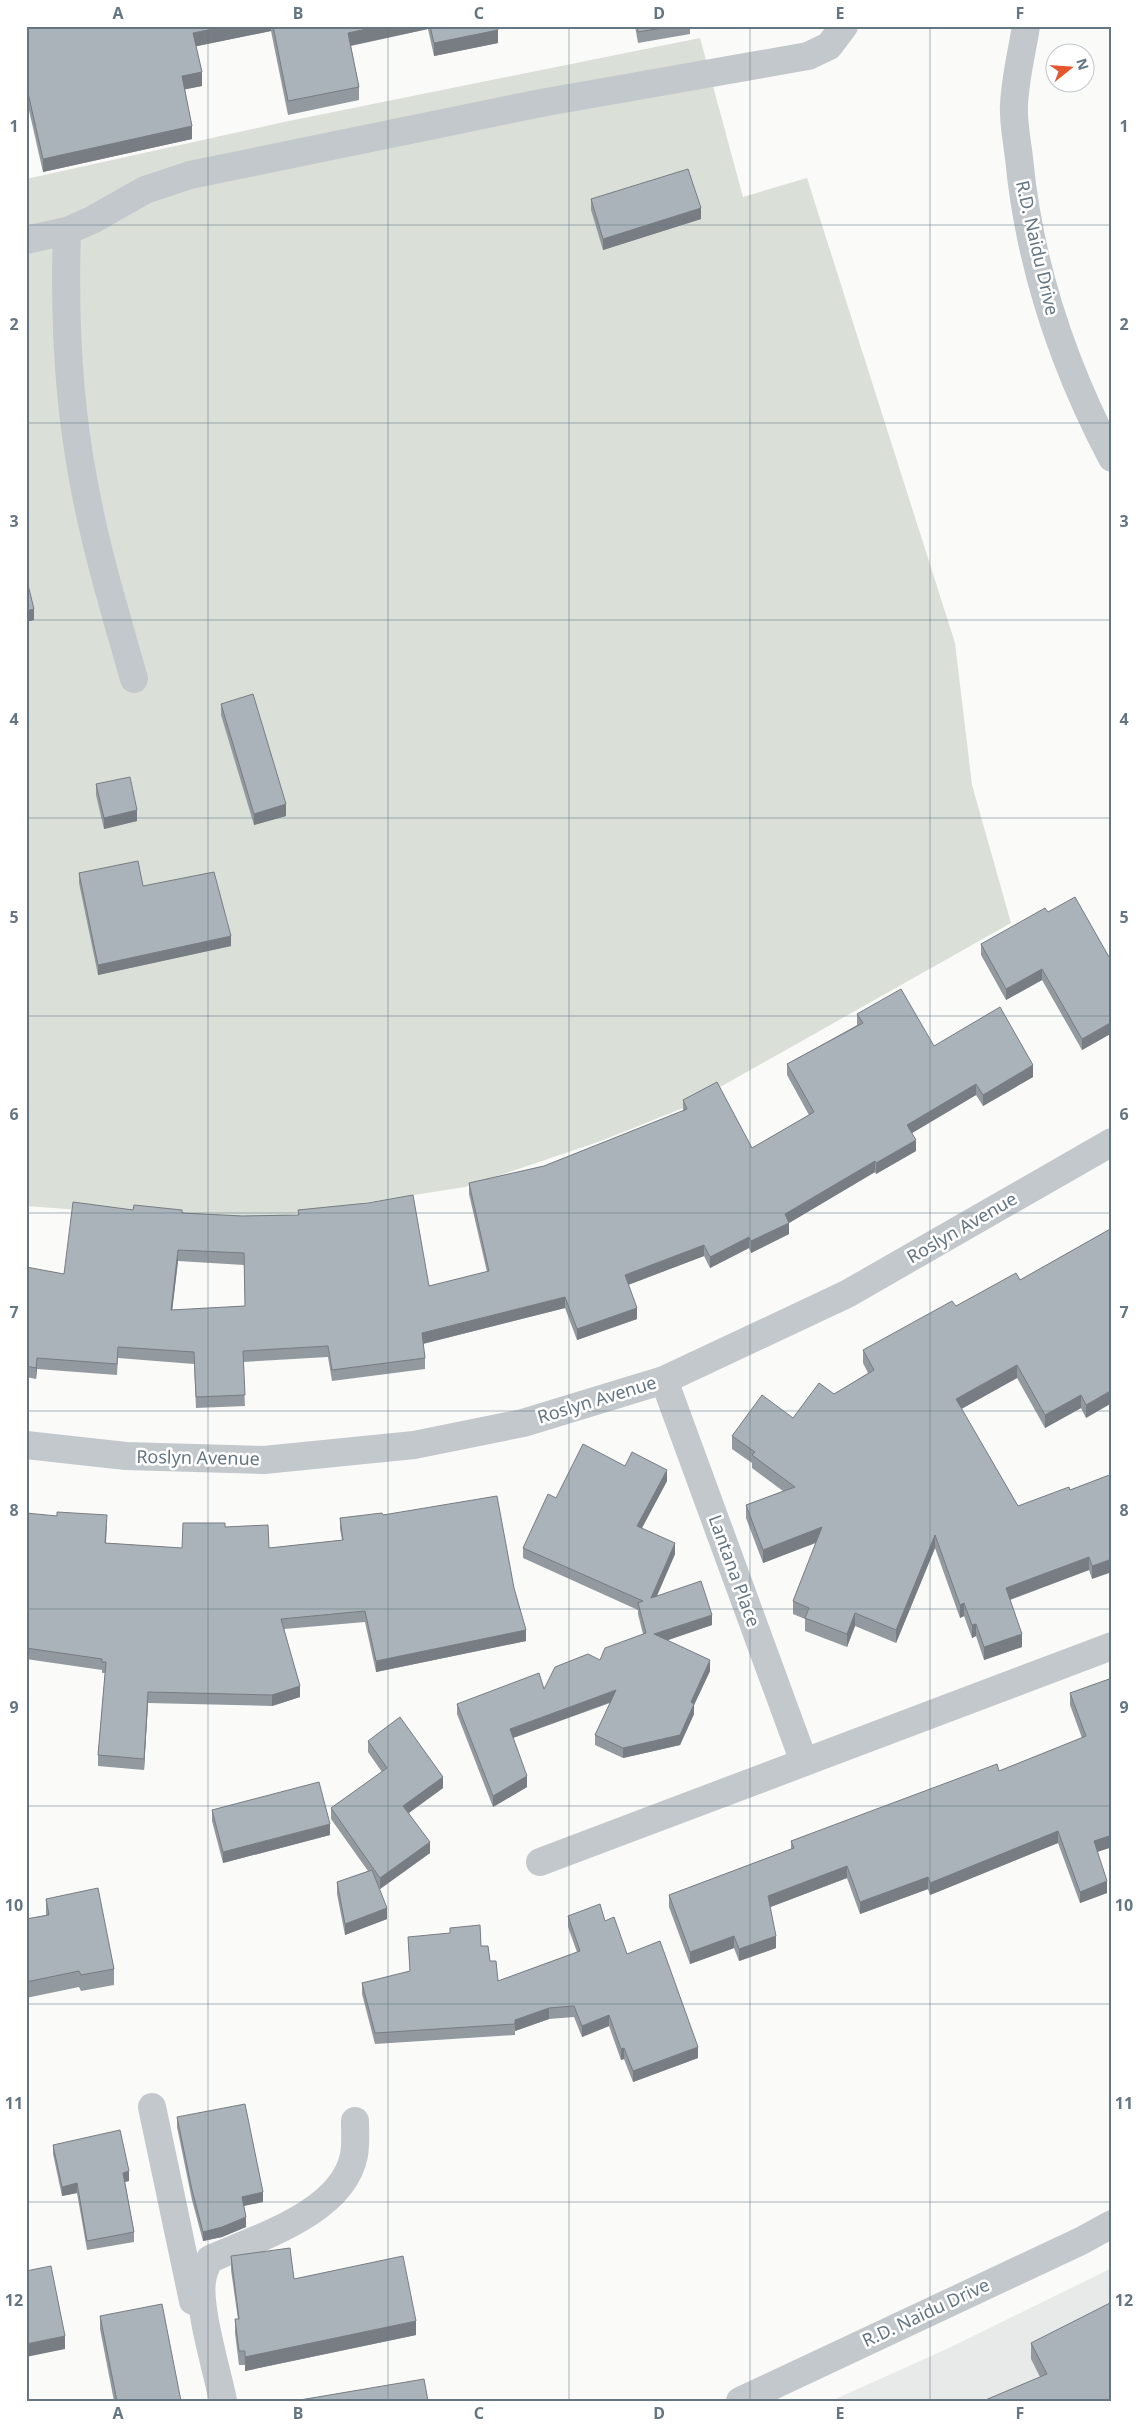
<svg xmlns="http://www.w3.org/2000/svg" width="1138" height="2427" font-family="'Noto Sans',sans-serif">
<style>
.built{fill:#e8e9e9}
.green{fill:#dadfd7}
.lines{fill:none;stroke-linecap:round;stroke-linejoin:round}
.minor{stroke:#c3c8cc;stroke-width:28}
.wall{fill:#929a9f;fill-rule:evenodd}
.shaded-wall{fill:#777d82}
.building{fill:#aab3b9;stroke:#777d82;fill-rule:evenodd}
.grid{fill:none;stroke:#657683;stroke-width:1;stroke-opacity:0.55}
.labels{text-anchor:middle;stroke-width:5;stroke-linejoin:round;paint-order:stroke}
.street-label{font-size:18px;fill:#657683;stroke:#fff}
.neatline{fill:none;stroke:#657683;stroke-width:2}
.grid-label{font-size:16px;text-anchor:middle;font-weight:bold;fill:#657683}
</style>
<rect width="100%" height="100%" fill="#fafaf8"/>
<path class="built" d="M1112,2268V2401H831L951,2347Z"/>
<path class="green" d="M700,38L743,197L807,178L955,643L972,785L1011,923L683,1108L601,1141L465,1187L242,1222L26,1206V179L284,122Z"/>
<g class="lines">
<g class="minor">
<path d="M1026,26C1022,52 1015,79 1014,105C1013,122 1017,141 1019,158C1029,263 1063,365 1112,458"/>
<path d="M67,231C64,315 68,401 84,484C96,550 116,615 134,679"/>
<path d="M26,240L67,231L92,220L145,190L190,175L541,103L808,56L829,46L844,26"/>
<path d="M664,1380L804,1762"/>
<path d="M26,1445L126,1456L264,1460L414,1445L523,1423L664,1380L847,1294L1112,1142"/>
<path d="M540,1862L1112,1646"/>
<path d="M152,2107L193,2301"/>
<path d="M223,2401C217,2370 198,2309 202,2281C203,2272 206,2266 210,2259C257,2238 343,2213 354,2155C356,2144 355,2132 355,2121"/>
<path d="M740,2401L1081,2241L1112,2224"/>
</g>
</g>
<g class="wall">
<path d="M26,26H497L498,43L434,56L428,29L351,46L359,87V100L288,115L271,31L196,46L202,86L185,89L192,139L43,172L26,97Z"/>
<path d="M635,26H690V34L638,43Z"/>
<path d="M591,199L701,219L603,250L591,210Z"/>
<path d="M221,704L286,816L254,825L221,715Z"/>
<path d="M96,784L137,821L104,829L96,795Z"/>
<path d="M79,873L231,946L98,975L79,883Z"/>
<path d="M1048,912L1109,957L1112,956V1033L1082,1050L1042,980L1006,1000L981,955V944Z"/>
<path d="M857,1014L934,1046L1033,1077L983,1106L976,1095L912,1133L916,1151L876,1174L875,1172L789,1223V1234L751,1253L749,1248L710,1268L704,1256L628,1285L637,1319L577,1340L565,1308L423,1344L425,1358V1369L332,1381L328,1357L243,1362L245,1406L196,1408L194,1364L118,1358L117,1375L37,1369L36,1379L26,1377V1267L64,1274L133,1210L242,1216L298,1215V1210L429,1286L487,1272L469,1194V1183L544,1166L683,1111V1100L752,1148L809,1115L787,1075V1064L857,1025ZM178,1261L244,1265L245,1306L172,1310Z"/>
<path d="M1112,1228L1086,1418L1081,1408L1045,1428L1017,1378L961,1409L1018,1506L1070,1490L1112,1474L1092,1579L1089,1570L1010,1600L1022,1647L984,1660L976,1636L972,1638L964,1616L960,1618L935,1548L896,1643L855,1626L847,1647L805,1631V1619L793,1614V1601L816,1543L763,1563L746,1518V1505L783,1491L752,1468V1463L732,1449V1436L793,1418L834,1394L868,1373L863,1363V1350L956,1306L1020,1280Z"/>
<path d="M625,1466L667,1481L642,1528L675,1554L657,1596L712,1625L667,1640L710,1671L694,1705V1714L680,1745L623,1758L595,1745V1735L610,1703L513,1738L527,1787L493,1807L457,1714V1704L544,1689L600,1660L643,1634L638,1614V1610L523,1558V1548L556,1498Z"/>
<path d="M26,1513L107,1526L106,1543L182,1548L225,1527L269,1548L342,1540L340,1529V1518L383,1515L514,1588L526,1641L376,1672L365,1622L284,1629L300,1697L272,1706L148,1703L144,1770L98,1766V1755L105,1673H102V1670L26,1659Z"/>
<path d="M1112,1678V1847L1097,1852L1107,1893L1080,1903L1058,1843L930,1895L928,1889L860,1914L847,1878L770,1907L776,1948L739,1961L734,1948L690,1964L669,1907V1895L791,1849V1841L999,1771L1082,1738L1070,1705V1693Z"/>
<path d="M368,1741L443,1788L409,1813L430,1853L380,1889L377,1884L387,1919L345,1935L337,1894V1882L368,1871L331,1819V1808L382,1772L368,1752Z"/>
<path d="M212,1810L330,1835L223,1863L212,1821Z"/>
<path d="M46,1899L114,1969V1985L81,1991L79,1987L26,1998V1919L46,1915Z"/>
<path d="M568,1916L605,1921L627,1954L698,2058L633,2082L624,2059L621,2060L609,2026L582,2037L574,2017L549,2019L515,2031V2035L375,2044L362,1994V1983L410,1971L408,1937L481,1946L490,1961L498,1981L577,1952L568,1927Z"/>
<path d="M177,2117L263,2202L244,2206L246,2227L222,2237L203,2241L192,2200L177,2127Z"/>
<path d="M53,2145L129,2181L125,2182L134,2232V2242L87,2250L77,2193L62,2196L53,2154Z"/>
<path d="M231,2256L294,2279L416,2335L245,2371V2365H239L235,2333V2319H238L231,2270Z"/>
<path d="M100,2316L181,2401H114L100,2329Z"/>
<path d="M1031,2343L1112,2401L1040,2377L1031,2359Z"/>
</g>
<g class="shaded-wall">
<path d="M228,26H271V31L193,47V33Z"/>
<path d="M380,26H428V29L348,46V33Z"/>
<path d="M498,30V43L434,56V43Z"/>
<path d="M202,72V86L182,90V76Z"/>
<path d="M192,126V139L43,172V159Z"/>
<path d="M701,208V219L603,250V239Z"/>
<path d="M34,609V620L26,622V611Z"/>
<path d="M286,804V816L254,825V814Z"/>
<path d="M137,810V821L104,829V818Z"/>
<path d="M231,936V946L98,975V965Z"/>
<path d="M1042,969V980L1006,1000V989Z"/>
<path d="M1112,1022V1033L1082,1050V1039Z"/>
<path d="M1033,1065V1077L983,1106V1095Z"/>
<path d="M976,1084V1095L907,1136V1125Z"/>
<path d="M916,1140V1151L876,1174V1163Z"/>
<path d="M875,1161V1172L789,1223V1234L751,1253V1241L785,1214Z"/>
<path d="M749,1237V1248L710,1268V1257Z"/>
<path d="M704,1245V1256L625,1286V1275Z"/>
<path d="M178,1250V1261L171,1321V1310Z"/>
<path d="M565,1297V1308L422,1344V1333Z"/>
<path d="M637,1308V1319L577,1340V1329Z"/>
<path d="M37,1358V1369L36,1379V1368Z"/>
<path d="M1017,1365V1378L956,1412V1399Z"/>
<path d="M1112,1390V1403L1086,1418V1405Z"/>
<path d="M1081,1395V1408L1045,1428V1415Z"/>
<path d="M667,1470V1481L637,1537V1526Z"/>
<path d="M822,1527V1540L763,1563V1550Z"/>
<path d="M935,1535V1548L896,1643V1630Z"/>
<path d="M675,1543V1554L651,1609V1598Z"/>
<path d="M1089,1557V1570L1006,1601V1588Z"/>
<path d="M1112,1559V1572L1092,1579V1566Z"/>
<path d="M964,1603V1616L960,1618V1605Z"/>
<path d="M855,1613V1626L847,1647V1634Z"/>
<path d="M712,1615V1625L654,1645V1634Z"/>
<path d="M976,1624V1636L972,1638V1625Z"/>
<path d="M526,1630V1641L376,1672V1661Z"/>
<path d="M1022,1634V1647L984,1660V1647Z"/>
<path d="M710,1660V1671L694,1705V1714L680,1745L623,1758V1748L691,1702Z"/>
<path d="M300,1686V1697L272,1706V1695Z"/>
<path d="M616,1690V1700L510,1739V1729Z"/>
<path d="M148,1692V1703L144,1770V1759Z"/>
<path d="M527,1776V1787L493,1807V1796Z"/>
<path d="M443,1777V1788L403,1817V1806Z"/>
<path d="M330,1824V1835L223,1863V1852Z"/>
<path d="M1058,1831V1843L930,1895V1883Z"/>
<path d="M1112,1835V1847L1094,1853V1841Z"/>
<path d="M430,1842V1853L380,1889V1878Z"/>
<path d="M847,1866V1878L768,1908V1896Z"/>
<path d="M928,1877V1889L860,1914V1902Z"/>
<path d="M1107,1881V1893L1080,1903V1892Z"/>
<path d="M387,1908V1919L345,1935V1924Z"/>
<path d="M734,1936V1948L690,1964V1952Z"/>
<path d="M776,1936V1948L739,1961V1949Z"/>
<path d="M549,2008V2019L515,2031V2020Z"/>
<path d="M609,2015V2026L582,2037V2026Z"/>
<path d="M698,2047V2058L633,2082V2071Z"/>
<path d="M624,2048V2059L621,2060V2049Z"/>
<path d="M129,2171V2181L123,2182V2173Z"/>
<path d="M77,2183V2193L62,2196V2187Z"/>
<path d="M263,2192V2202L242,2206V2197Z"/>
<path d="M246,2217V2227L222,2237L203,2241V2232Z"/>
<path d="M416,2321V2335L245,2371V2357Z"/>
<path d="M65,2336V2349L26,2357V2344Z"/>
</g>
<g class="building">
<path d="M26,26H228L193,33L202,72L182,76L192,126L43,159L26,84Z"/>
<path d="M273,26H380L348,33L359,87L288,101Z"/>
<path d="M430,26H497L498,30L434,43Z"/>
<path d="M637,26H674L638,32Z"/>
<path d="M688,169L701,208L603,239L591,199Z"/>
<path d="M26,577L34,609L26,611Z"/>
<path d="M253,694L286,804L254,814L221,704Z"/>
<path d="M130,777L137,810L104,818L96,784Z"/>
<path d="M138,861L143,886L214,872L231,936L98,965L79,873Z"/>
<path d="M1075,897L1109,957L1112,956V1022L1082,1039L1042,969L1006,989L981,944L1045,908L1048,912Z"/>
<path d="M901,989L934,1046L1000,1007L1033,1065L983,1095L976,1084L907,1125L916,1140L876,1163L875,1161L785,1214L789,1223L751,1241L749,1237L710,1257L704,1245L625,1275L637,1308L577,1329L565,1297L422,1333L425,1358L332,1370L328,1346L243,1351L245,1395L196,1397L194,1352L118,1347L117,1364L37,1358L36,1368L26,1366V1267L64,1274L73,1202L133,1210L134,1205L182,1210V1213L242,1216L299,1215L298,1210L368,1203L413,1195L429,1286L489,1271L469,1183L544,1166L687,1109L683,1100L717,1082L752,1148L814,1112L787,1064L863,1023L857,1014ZM178,1250L244,1253L245,1306L171,1310Z"/>
<path d="M1112,1228V1390L1086,1405L1081,1395L1045,1415L1017,1365L956,1399L1018,1506L1069,1487L1070,1490L1112,1474V1559L1092,1566L1089,1557L1006,1588L1022,1634L984,1647L976,1624L972,1625L964,1603L960,1605L935,1535L896,1630L855,1613L847,1634L805,1618L809,1608L793,1601L822,1527L763,1550L746,1505L795,1487L752,1455L755,1452L732,1436L762,1395L793,1418L819,1383L834,1394L874,1370L863,1350L952,1301L956,1306L1016,1273L1020,1280Z"/>
<path d="M583,1444L625,1466L632,1452L667,1470L637,1526L675,1543L651,1598L701,1581L712,1615L654,1634L710,1660L691,1702L694,1704L680,1735L623,1748L595,1735L616,1690L510,1729L527,1776L493,1796L457,1704L539,1673L544,1689L555,1667L588,1654L600,1660L605,1648L646,1633L638,1603L643,1601L523,1548L548,1494L556,1498Z"/>
<path d="M497,1496L514,1588L526,1630L376,1661L365,1611L281,1619L300,1686L272,1695L148,1692L144,1759L98,1755L106,1662H102V1659L26,1648V1513L57,1516V1512L107,1515L105,1543L182,1548L183,1523H225V1527L268,1525L269,1548L343,1540L340,1518L382,1513L383,1515Z"/>
<path d="M1112,1678V1835L1094,1841L1107,1881L1080,1892L1058,1831L930,1883L928,1877L860,1902L847,1866L768,1896L776,1936L739,1949L734,1936L690,1952L669,1895L794,1848L791,1841L997,1764L999,1771L1086,1736L1070,1693Z"/>
<path d="M400,1717L443,1777L403,1806L430,1842L380,1878L331,1808L387,1768L368,1741Z"/>
<path d="M319,1782L330,1824L223,1852L212,1810Z"/>
<path d="M372,1870L387,1908L345,1924L337,1882Z"/>
<path d="M98,1888L114,1969L81,1975L79,1971L26,1982V1919L49,1915L46,1899Z"/>
<path d="M600,1904L605,1921L614,1917L627,1954L660,1941L698,2047L633,2071L624,2048L621,2049L609,2015L582,2026L574,2006L549,2008L515,2020V2024L375,2033L362,1983L410,1971L408,1937L450,1933V1928L480,1925L481,1946H488L490,1961H496L498,1981L580,1951L568,1916Z"/>
<path d="M245,2104L263,2192L242,2197L246,2217L222,2227L203,2232L192,2190L177,2117Z"/>
<path d="M120,2130L129,2171L123,2173L134,2232L87,2241L77,2183L62,2187L53,2145Z"/>
<path d="M290,2248L294,2279L403,2256L416,2321L245,2357V2351H239L235,2319H239L231,2256Z"/>
<path d="M51,2266L65,2336L26,2344V2271Z"/>
<path d="M1112,2302V2401H983L1047,2374L1031,2343Z"/>
<path d="M162,2304L181,2401H117L100,2316Z"/>
<path d="M424,2379L428,2401H294Z"/>
</g>
<path class="grid" d="M208,26V2401M388,26V2401M569,26V2401M750,26V2401M930,26V2401M26,225H1112M26,423H1112M26,620H1112M26,818H1112M26,1016H1112M26,1213H1112M26,1411H1112M26,1609H1112M26,1806H1112M26,2004H1112M26,2202H1112"/>
<g class="labels">
<g class="street-label">
<text transform="translate(1037 248) rotate(77)" y="6">R.D. Naidu Drive</text>
<text transform="translate(962 1228) rotate(-30)" y="6">Roslyn Avenue</text>
<text transform="translate(597 1400) rotate(-17)" y="6">Roslyn Avenue</text>
<text transform="translate(198 1458) rotate(1)" y="6">Roslyn Avenue</text>
<text transform="translate(734 1571) rotate(70)" y="6">Lantana Place</text>
<text transform="translate(926 2313) rotate(-25)" y="6">R.D. Naidu Drive</text>
</g>
</g>
<rect width="1138" height="2427" fill="none" stroke="#ffffff" stroke-width="55"/>
<g transform="translate(1070 68) rotate(73)"><circle r="24" fill="#ffffff" stroke="#c1c8cd"/>
<path d="M0-4L9 19L0 12L-9 19Z" fill="#e4572e"/>
<text y="-8" font-size="14" font-weight="bold" text-anchor="middle" fill="#657683">N</text>
</g>
<rect x="28" y="28" width="1082" height="2372" class="neatline"/>
<g class="grid-label">
<text x="118" y="19">A</text>
<text x="298" y="19">B</text>
<text x="479" y="19">C</text>
<text x="659" y="19">D</text>
<text x="840" y="19">E</text>
<text x="1020" y="19">F</text>
<text x="14" y="132">1</text>
<text x="1124" y="132">1</text>
<text x="14" y="330">2</text>
<text x="1124" y="330">2</text>
<text x="14" y="527">3</text>
<text x="1124" y="527">3</text>
<text x="14" y="725">4</text>
<text x="1124" y="725">4</text>
<text x="14" y="923">5</text>
<text x="1124" y="923">5</text>
<text x="14" y="1120">6</text>
<text x="1124" y="1120">6</text>
<text x="14" y="1318">7</text>
<text x="1124" y="1318">7</text>
<text x="14" y="1516">8</text>
<text x="1124" y="1516">8</text>
<text x="14" y="1713">9</text>
<text x="1124" y="1713">9</text>
<text x="14" y="1911">10</text>
<text x="1124" y="1911">10</text>
<text x="14" y="2109">11</text>
<text x="1124" y="2109">11</text>
<text x="14" y="2306">12</text>
<text x="1124" y="2306">12</text>
<text x="118" y="2419">A</text>
<text x="298" y="2419">B</text>
<text x="479" y="2419">C</text>
<text x="659" y="2419">D</text>
<text x="840" y="2419">E</text>
<text x="1020" y="2419">F</text>
</g>
</svg>
